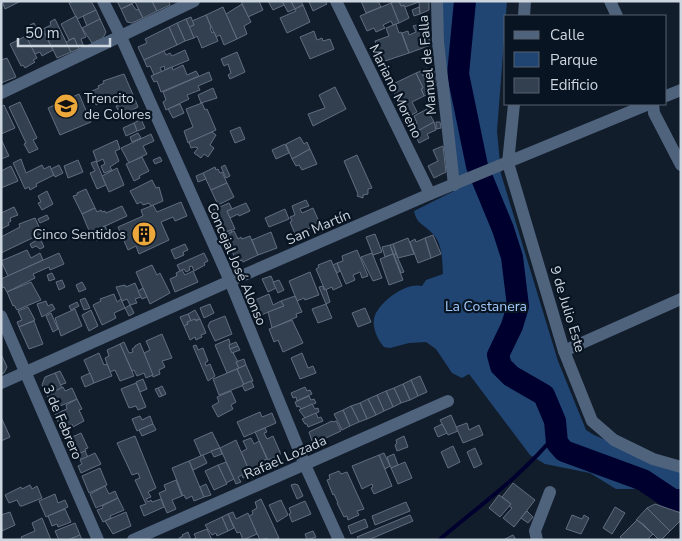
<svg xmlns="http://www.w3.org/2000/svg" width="682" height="541" font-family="'Nunito Sans',sans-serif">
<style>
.green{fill:#204572}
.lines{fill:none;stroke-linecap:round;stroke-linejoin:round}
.stream{stroke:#00002e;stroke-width:4}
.river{stroke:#00002e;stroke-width:22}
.building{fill:#334050;stroke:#606e80}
.minor{stroke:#4f637d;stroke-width:12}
.labels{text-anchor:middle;stroke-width:4.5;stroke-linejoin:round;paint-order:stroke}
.street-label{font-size:14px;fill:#cdd5df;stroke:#091422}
.poi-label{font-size:14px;fill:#cdd5df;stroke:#091422;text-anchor:start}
.park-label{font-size:14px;fill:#a3cafc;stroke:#091422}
</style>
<rect width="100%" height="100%" fill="#121d2c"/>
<path class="green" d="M437,1H507L497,131L501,174L558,361L586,430L594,435L681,472V507L674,506L641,489H616L590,473L545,464L530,455L469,374L462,378L452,373L436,349L426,342L409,343L390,348L384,347C377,339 371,326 375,315C382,300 406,282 422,286L426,280L443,274C442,259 443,243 431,232C422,223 417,224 414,211L454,191Z"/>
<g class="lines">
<path class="stream" d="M439,540C479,506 523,475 556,434"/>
<path class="river" d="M465,1L458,74L477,166L503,229L512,257L518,306L512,326L498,355L501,366L511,376L544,395L555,421L557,443L564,451L643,480L673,500H681"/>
</g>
<g class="building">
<path d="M2,1H21L5,9Z"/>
<path d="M74,1H91L96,10L77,19L69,3Z"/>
<path d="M117,1H137L121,9Z"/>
<path d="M137,1H152L157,11L143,18L135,2Z"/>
<path d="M152,1H169L170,5L157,11Z"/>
<path d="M241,1H259L263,10L248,17Z"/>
<path d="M268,1H282L284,5L273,10Z"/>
<path d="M282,1H291L295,9L288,12Z"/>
<path d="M291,1H301L303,5L295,9Z"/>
<path d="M311,1H325L327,4L313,11L309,2Z"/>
<path d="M361,1H378L381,7L366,13Z"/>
<path d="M395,1H399L401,6L404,5L409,18L399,23L391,3Z"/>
<path d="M399,1H429V10L420,14L419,2L405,7L404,5L401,6Z"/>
<path d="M391,3L399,23L393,25L391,21L383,25L385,28L376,32L374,28L367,31L360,16Z"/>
<path d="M132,4L136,10L138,9L143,18L132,23L127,22L121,9Z"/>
<path d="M242,4L251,22L244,26L247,34L237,39L226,14Z"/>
<path d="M303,5L310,22L287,33L280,18L296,11L295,9Z"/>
<path d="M223,7L237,39L224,45L220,35L216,37L206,15Z"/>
<path d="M419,7L420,14L414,16L412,10Z"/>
<path d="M96,10L100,19L87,26L83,16Z"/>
<path d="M206,15L211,27L210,28L212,33L214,32L218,41L202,48L197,36L194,38L189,27L194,25L192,21Z"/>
<path d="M76,16L86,37L81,39L84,47L79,49L74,38L69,40L61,24Z"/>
<path d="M191,17L194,25L189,27L186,19Z"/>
<path d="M55,19L71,52L57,58L43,29L51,25L50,22Z"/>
<path d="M100,19L106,32L103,38L92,43L82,28Z"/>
<path d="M186,19L194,38L185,41L177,23Z"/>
<path d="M34,23L37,29L41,27L53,50L42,56L40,52L35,54L27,39L31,37L29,33L33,31L30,25Z"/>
<path d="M177,23L185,41L177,45L169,27Z"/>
<path d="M424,23L431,45L409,53L402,33L408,31L409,35L416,32L413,26Z"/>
<path d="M396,24L399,33L401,32L409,53L382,62L375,41L389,36L386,28Z"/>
<path d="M169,27L177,45L144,60L138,47L147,43L145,39Z"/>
<path d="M314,31L317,40L322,38L323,41L330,39L334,49L310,59L300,37Z"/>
<path d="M26,36L37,58L33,60L35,62L25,68L23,65L21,66L10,44Z"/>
<path d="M74,38L79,49L71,52L66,42Z"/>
<path d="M185,50L189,60L165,70L164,66L160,68L162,72L154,75L150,66L147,67L144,60L164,51L166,55L170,53L172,56Z"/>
<path d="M237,52L245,72L230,79L228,75L231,73L228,64L224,66L221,59Z"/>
<path d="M7,58L16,77L1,83V60Z"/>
<path d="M183,65L187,75L196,71L199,76L161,92L157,81L154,82L151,76L172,67L173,70Z"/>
<path d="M427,68L430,73L423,76L421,71Z"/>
<path d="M421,71L423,76L434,71L436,86L430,89L432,92L424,96L421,89L423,88L416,73Z"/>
<path d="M209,72L212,80L198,86L200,90L187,95L189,99L166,110L163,102L166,100L163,92Z"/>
<path d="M416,73L423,88L421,89L424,96L412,102L417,112L406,118L391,85Z"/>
<path d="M124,74L134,97L122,103L120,97L108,103L104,101L96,105L90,92L99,88L98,86L104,83L103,81Z"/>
<path d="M335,87L346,109L313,126L308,114L325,108L319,95Z"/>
<path d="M213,88L217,98L201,103L198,95Z"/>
<path d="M79,94L91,122L60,135L48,108Z"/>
<path d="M134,97L138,107L121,116L116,106Z"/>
<path d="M20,102L37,138L33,140L38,149L29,153L24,144L26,143L9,107Z"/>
<path d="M202,103L205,110L207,109L216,130L188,143L184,131L193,127L186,109Z"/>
<path d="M180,104L184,113L173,118L168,109Z"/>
<path d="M4,105L15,128L1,134V107Z"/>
<path d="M427,109L434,122L414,133L410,126L417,123L414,116Z"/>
<path d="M141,119L145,128L137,131L134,123Z"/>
<path d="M434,122L436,130L427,134L429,138L419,143L414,133Z"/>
<path d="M436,122H440L441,128L436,129Z"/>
<path d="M134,123L137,131L126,136L123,128Z"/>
<path d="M240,127L245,139L235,143L230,131Z"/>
<path d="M212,132L216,135L210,145L214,148L208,157L204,154L201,158L194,153L198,148L195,147L191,148L189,142Z"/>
<path d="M138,133L141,138L132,142L130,137Z"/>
<path d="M151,134L154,141L143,146L147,154L129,163L121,148Z"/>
<path d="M300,137L304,144L307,142L310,149L292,159L286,144Z"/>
<path d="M1,139L9,156L1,159Z"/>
<path d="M117,140L120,149L115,151L119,161L110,167L112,170L104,173L101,166L105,164L103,159L97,162L93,151Z"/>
<path d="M285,144L289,153L276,159L272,150Z"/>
<path d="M443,146L446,172L434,178L428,166L438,161L433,150Z"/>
<path d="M310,149L317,164L302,170L299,165L296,166L292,159Z"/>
<path d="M357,155L372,188L368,189V194L363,195V198L357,196L358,194L344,161Z"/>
<path d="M142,157L149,171L139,176L140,178L134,181L126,164Z"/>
<path d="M160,157L162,161L155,164L153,160Z"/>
<path d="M21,159L26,173L42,165L44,169L50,166L54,175L36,184L37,186L30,190L29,187L25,189L13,163Z"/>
<path d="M78,160L83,172L68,178L64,166Z"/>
<path d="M96,161L106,185L97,189L90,173L95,171L91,163Z"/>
<path d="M59,165L63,173L55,177L51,169Z"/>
<path d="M225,165L230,176L226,178L221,167Z"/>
<path d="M11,166L18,181L1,188V171Z"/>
<path d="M215,167L216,170L218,169L220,173L222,172L227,183L211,190L203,173Z"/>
<path d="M117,168L124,185L109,192L102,176Z"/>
<path d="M203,173L206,179L198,182L196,176Z"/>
<path d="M152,180L156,188L159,187L163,201L151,206L149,203L143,205L141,202L137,204L130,191Z"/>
<path d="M227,183L234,197L218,205L211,190Z"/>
<path d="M86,189L95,208L82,214L73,196L77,195V193Z"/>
<path d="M47,191L53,204L42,210L38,203L41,202L38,196Z"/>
<path d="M306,200L309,206L300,209L302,213L313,208L320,224L305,230L306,232L303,233L305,238L298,241L290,222L292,221L290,217L295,215L292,206Z"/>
<path d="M181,202L187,216L175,221L173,217L161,222L169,240L139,254L136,246L128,250L118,227L143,216L141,210L151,206L153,205L157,212Z"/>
<path d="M229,203L232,209L227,211L235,229L221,234L211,211Z"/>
<path d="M246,203L250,211L239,216L238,214L230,218L227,211Z"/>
<path d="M122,206L127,216L90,233L82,214L95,208L97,212L101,210L102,212L105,211L106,213Z"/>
<path d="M14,207L18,215L10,218L11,221L8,223L9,225L1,229V213Z"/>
<path d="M285,209L289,219L269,227L265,218Z"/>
<path d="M47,215L49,219L40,223L38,219Z"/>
<path d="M35,218L40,229L45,228L47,231L1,253V237L20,227L19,224Z"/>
<path d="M105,226L109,235L97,241L93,232Z"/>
<path d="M231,230L232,232L222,237L221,234Z"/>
<path d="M234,231L238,239L241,237L242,239L250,236L258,255L243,262L242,260L237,262L228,243L226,244L222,237Z"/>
<path d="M271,232L277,248L258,255L252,240Z"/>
<path d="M375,234L382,252L373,255L366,237Z"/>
<path d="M433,235L441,254L431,258L425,238Z"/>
<path d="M40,238L44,247L40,249L36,246L32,248L30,244Z"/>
<path d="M408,238L414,254L398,258L393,244Z"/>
<path d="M425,238L431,258L418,263L410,242L415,239L416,242Z"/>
<path d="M185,244L188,250L183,252L184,255L175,259L171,250Z"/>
<path d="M393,244L396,254L394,255L390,245Z"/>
<path d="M390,245L393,254L385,257L382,247Z"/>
<path d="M27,250L31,258L40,253L43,260L8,276L1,261Z"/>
<path d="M357,250L368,276L362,278L360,272L353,275L355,280L346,284L337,263L343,261L342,256Z"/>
<path d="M59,253L64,264L50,270L49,267L33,274L35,278L7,292L4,287L3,288L1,279Z"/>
<path d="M204,253L208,261L204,263L205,265L194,271L192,266L189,267L190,270L186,272L184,269L180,271L177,265Z"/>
<path d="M372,253L382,278L373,281L361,257Z"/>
<path d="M393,254L403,280L389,285L380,259Z"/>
<path d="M396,254L404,272L401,273L394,255Z"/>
<path d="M331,260L342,286L333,290L332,287L325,290L316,269L319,267L318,265Z"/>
<path d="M337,263L340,271L337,273L333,265Z"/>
<path d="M152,265L157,275L160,273L170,293L150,304L136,272Z"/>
<path d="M182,270L185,275L193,271L198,282L175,292L170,279L177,276L176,273Z"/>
<path d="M310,272L319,295L305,300L304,298L297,301L289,281Z"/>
<path d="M52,273L55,279L49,281L47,275Z"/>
<path d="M271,276L276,288L268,292L262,279Z"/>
<path d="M62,280L65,287L59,290L56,282Z"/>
<path d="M279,280L284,290L278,293L273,282Z"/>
<path d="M31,282L41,300L17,310L14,305L13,306L7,292Z"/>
<path d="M82,282L86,289L79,292L76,285Z"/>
<path d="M135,283L141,297L135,299L137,303L130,305L127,299L122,301L116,287L125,285L126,287Z"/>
<path d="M323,286L324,290L326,289L330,302L326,304L319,287Z"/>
<path d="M143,288L147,297L142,299L138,291Z"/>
<path d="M114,294L117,302L121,299L125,308L114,313L116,318L102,325L93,305L101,301L100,299Z"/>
<path d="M269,294L273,305L281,301L284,306L261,315L255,300Z"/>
<path d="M295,296L302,312L296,314L297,317L272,328L268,312L284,306L281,301Z"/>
<path d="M85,298L90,308L84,310L80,300Z"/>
<path d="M46,301L48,306L52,304L55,309L42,317L37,304Z"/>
<path d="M77,302L79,306L71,310L69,306Z"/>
<path d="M210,304L214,313L204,318L200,308Z"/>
<path d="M326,304L332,318L318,323L312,309Z"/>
<path d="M130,305L134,313L129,316L125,308Z"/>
<path d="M28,307L35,320L19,327L17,322L22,320L18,311Z"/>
<path d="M365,308L371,322L358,327L352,313Z"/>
<path d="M75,309L82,326L61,336L55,318Z"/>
<path d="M91,310L98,326L89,331L82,315Z"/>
<path d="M195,310L200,319L191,321L188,314Z"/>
<path d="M51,313L58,329L53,332L46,316Z"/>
<path d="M188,314L191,321L187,322L188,324L184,326L180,317Z"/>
<path d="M225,316L232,334L215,341L208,326L210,322Z"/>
<path d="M195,319L196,321L200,319L206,333L201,335L202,337L196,340L195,337L190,340L184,326L188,324L187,322Z"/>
<path d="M292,320L303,343L283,352L278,340L274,342L269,329Z"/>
<path d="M34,321L43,344L29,349L19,327Z"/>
<path d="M162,334L172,358L162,361L165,367L159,370L160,374L153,377L144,353L150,350L146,341Z"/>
<path d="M229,339L230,344L229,345L238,362H236L239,368L227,373L215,345Z"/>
<path d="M124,342L129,353L133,352L132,349L135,347V346L140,343L153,375L146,378L144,373L137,376L134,370L132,371L120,344Z"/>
<path d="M236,342L238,346L230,349L229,345Z"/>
<path d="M120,344L134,376L120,381L115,370L110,372L105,358L109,356L107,350Z"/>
<path d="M196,345L198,350L203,348L208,361L205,363L206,366L210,364L215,376L208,381L193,346Z"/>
<path d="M238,346L240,350L232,353L230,349Z"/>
<path d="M99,353L104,365L107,364L112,376L94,383L84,360Z"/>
<path d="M302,353L308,368L313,366L316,373L300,379L291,358Z"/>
<path d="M1,354L7,367L4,373L1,374Z"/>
<path d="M244,359L246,365L239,368L236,362Z"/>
<path d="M246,365L253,381L244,385L237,369Z"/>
<path d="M237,369L244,385L219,395L213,379Z"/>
<path d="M60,371L66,383L60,385L55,373Z"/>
<path d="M55,373L62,388L47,395L42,385L45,377Z"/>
<path d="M90,373L94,383L85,387L81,377Z"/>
<path d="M420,376L427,392L418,396L411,380Z"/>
<path d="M143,379L147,389L140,392L136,382Z"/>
<path d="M411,380L418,396L410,400L403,384Z"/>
<path d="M251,381L254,387L245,391L242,385Z"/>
<path d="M136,383L146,407L138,410L136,406L129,408L121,389Z"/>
<path d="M403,384L410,400L401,403L394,388Z"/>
<path d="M162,386L166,394L162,396L158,388Z"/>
<path d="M63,387L65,391L72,388L77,399L53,409L47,395Z"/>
<path d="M305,387L307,391L310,390L312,394L297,401L296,397L293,398L291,393Z"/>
<path d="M158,388L162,396L159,397L155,389Z"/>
<path d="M394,388L401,403L393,407L386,391Z"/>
<path d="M231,391L236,402L231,405L233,409L218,417L212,406L219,402L217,397Z"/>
<path d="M386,391L393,407L384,411L377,395Z"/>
<path d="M377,395L384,411L376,415L368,399Z"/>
<path d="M309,396L311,400L314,399L316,403L301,409L299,406L297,407L295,402Z"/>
<path d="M77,399L82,409L79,410L84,421L73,427L72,424L67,427L65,421L59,424L55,414L67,409L66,405Z"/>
<path d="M368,399L376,415L367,419L360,403Z"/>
<path d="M360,403L367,419L359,422L351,406Z"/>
<path d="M312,404L315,409L318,408L319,412L305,418L299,410Z"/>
<path d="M351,406L359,422L350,426L343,410Z"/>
<path d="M343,410L350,426L342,430L334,414Z"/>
<path d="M260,412L262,417L272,413L276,423L244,437L237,422Z"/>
<path d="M316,413L318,418L321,417L323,421L308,427L307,424H305L302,419Z"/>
<path d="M451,415L458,431L448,435L440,420Z"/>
<path d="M140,416L142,420L150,416L153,424L137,431L132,419Z"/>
<path d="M1,417L10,437L1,441Z"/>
<path d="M332,421L333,422L336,421L341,431L313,444L309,432Z"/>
<path d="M467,423L469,430L479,425L483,435L463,443L456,427Z"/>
<path d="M153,424L156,430L142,436L139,430Z"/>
<path d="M442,424L447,433L438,437L434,428Z"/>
<path d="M265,428L267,432L264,433L267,439L273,436L280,452V455L268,460L255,432Z"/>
<path d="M212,432L220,448L201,456L194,440Z"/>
<path d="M81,433L88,448L85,449L86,451L78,454L70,438Z"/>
<path d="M135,436L156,488L148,492L151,497L146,499L148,502L151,500L152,502L161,499L164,507L144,516L140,506L146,504L135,480L140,478L138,473L132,475L117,443Z"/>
<path d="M404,436L408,447L397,451L395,445L397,443L396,440Z"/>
<path d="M251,438L254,444L259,441L267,459L262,461L266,472L252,478L241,452L247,449L243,441Z"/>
<path d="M236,440L251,475L243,478L242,475L238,477L241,482L236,484L220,448Z"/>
<path d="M453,446L460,462L448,468L441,452Z"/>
<path d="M220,448L222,454L214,457L211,451Z"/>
<path d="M475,448L482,464L474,468L467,452Z"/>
<path d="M85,451L88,457L81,460L78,454Z"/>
<path d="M95,453L101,464L81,473L78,466L82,464L80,460Z"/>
<path d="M384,453L390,466L385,469L379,455Z"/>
<path d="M394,454L398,465L391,468L387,457Z"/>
<path d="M203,455L207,463L193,470L189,461Z"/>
<path d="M379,455L392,486L374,494L371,488L373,487L372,484L362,489L352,466Z"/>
<path d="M189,461L204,497L194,501L192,496L186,499L184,495L183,496L172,468Z"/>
<path d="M226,462L234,479L226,483L218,465Z"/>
<path d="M405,462L412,478L398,484L391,468Z"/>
<path d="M218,465L227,484L214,490L205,471Z"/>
<path d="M100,468L107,485L89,493L82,476Z"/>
<path d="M339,471L341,474L347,472L364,509L357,511L359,515L348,520L347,516L344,517L337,503H338L334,494L333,495L327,480L330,479L329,475Z"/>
<path d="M176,480L182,496L172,500L176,509L167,513L159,493L166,490L164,485Z"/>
<path d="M513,483L535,500L514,527L503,518L512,508L509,506L511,504L502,497Z"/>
<path d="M206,484L211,495L204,497L200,487Z"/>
<path d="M295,484L298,485L303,496L297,499L291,485Z"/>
<path d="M30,485L32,489L37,486L42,498L22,506H20L17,500L9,503L5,495L21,487L22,489Z"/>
<path d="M105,486L109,494L115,491L118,498L96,508L90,494Z"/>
<path d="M55,494L58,503L65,500L68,507L46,517L39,501Z"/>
<path d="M499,495L511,504L500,517L489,508Z"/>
<path d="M118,498L124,510L110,516L111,518L103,522L97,510L103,508L102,506Z"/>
<path d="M261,499L279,538L274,540H268L267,538L260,540L249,516L253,514L252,511L257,508L255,502Z"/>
<path d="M281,500L288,515L277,522L269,505Z"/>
<path d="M305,501L311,514L292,522L289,514L291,513L289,508Z"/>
<path d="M406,502L410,511L375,525L372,516Z"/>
<path d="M655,504L681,513V520L670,531L647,508Z"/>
<path d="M615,507L625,513L612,534L603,528Z"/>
<path d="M647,508L670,531L661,540H659L643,524L636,520Z"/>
<path d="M65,509L71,522L58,527L57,524L52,526L48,516Z"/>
<path d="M527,511L533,517L528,523L521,518Z"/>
<path d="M10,512L15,525L2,531L1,515Z"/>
<path d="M126,512L131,526L113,534L105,521Z"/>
<path d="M233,512L236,519L248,513L257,534L243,540L240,532L237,533L228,514Z"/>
<path d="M228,514L234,528L228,531L222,517Z"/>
<path d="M410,515L413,521L368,540H359L357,537Z"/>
<path d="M572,515L582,519L584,515L589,518L581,534L566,529Z"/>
<path d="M222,517L228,531L217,536L216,533L212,535L205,525Z"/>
<path d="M42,518L51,540H22L21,537L35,531L32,523Z"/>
<path d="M365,519L368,527L351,534L348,526Z"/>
<path d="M637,520L653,534L647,540H623L620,537Z"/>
<path d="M75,523L80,535L68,540H60L58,538L55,531Z"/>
<path d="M207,529L212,540H191L196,538L194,534Z"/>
<path d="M313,531L316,537L307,540L305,534Z"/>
<path d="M188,532L191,540H180L179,538L183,536L182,535Z"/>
<path d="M80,535L82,540H68Z"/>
<path d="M513,535L516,540H503Z"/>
</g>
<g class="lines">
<g class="minor">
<path d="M103,1L121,37L230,281L305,465L339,540"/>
<path d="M336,1L430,194"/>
<path d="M437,1L438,42L454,185"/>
<path d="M610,1L617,16"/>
<path d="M524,16L525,1"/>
<path d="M1,93L194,1"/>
<path d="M666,96L681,90"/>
<path d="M514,104L508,163L564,351L592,421L614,440L653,459L681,467"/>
<path d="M653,104L654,113L681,165"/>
<path d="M1,316L98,540"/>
<path d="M564,351L681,299"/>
<path d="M1,383L230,281L430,194L649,104"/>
<path d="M133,540L448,401"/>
<path d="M537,540L535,531L550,492"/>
</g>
</g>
<defs>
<symbol id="school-disc" viewBox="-11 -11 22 22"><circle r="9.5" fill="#eda83b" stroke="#091422"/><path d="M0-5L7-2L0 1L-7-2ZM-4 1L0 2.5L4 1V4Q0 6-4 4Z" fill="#111"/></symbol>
<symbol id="building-disc" viewBox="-11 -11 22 22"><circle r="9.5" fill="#eda83b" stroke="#091422"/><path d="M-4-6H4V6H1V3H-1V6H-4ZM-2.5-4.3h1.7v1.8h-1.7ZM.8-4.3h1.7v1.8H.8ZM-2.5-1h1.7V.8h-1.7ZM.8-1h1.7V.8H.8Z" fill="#111"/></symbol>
</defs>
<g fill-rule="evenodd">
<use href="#school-disc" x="52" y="92" width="28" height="28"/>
<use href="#building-disc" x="130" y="220" width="28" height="28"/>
</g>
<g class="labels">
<g class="street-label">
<text transform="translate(427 65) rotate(-95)" y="5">Manuel de Falla</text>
<text transform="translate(396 91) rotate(64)" y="5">Mariano Moreno</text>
<text transform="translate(318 227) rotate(-23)" y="5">San Martín</text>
<text transform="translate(237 264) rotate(67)" y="5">Concejal José Alonso</text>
<text transform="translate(568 309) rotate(73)" y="5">9 de Julio Este</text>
<text transform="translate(63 422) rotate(67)" y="5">3 de Febrero</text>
<text transform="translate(285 457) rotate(-24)" y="5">Rafael Lozada</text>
</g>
<g class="poi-label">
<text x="84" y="103">Trencito<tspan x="84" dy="16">de Colores</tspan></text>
<text x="126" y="239" text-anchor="end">Cinco Sentidos</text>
</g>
<g class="park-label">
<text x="486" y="311">La Costanera</text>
</g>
</g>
<rect width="682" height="541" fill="none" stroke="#cdd5df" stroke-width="5"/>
<rect x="504" y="15" width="162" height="90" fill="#091422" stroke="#57616e"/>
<rect x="514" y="31" width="25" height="8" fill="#4f637d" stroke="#57616e"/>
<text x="550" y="40" font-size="15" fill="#cdd5df">Calle</text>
<rect x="514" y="52" width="25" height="15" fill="#204572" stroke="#57616e"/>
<text x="550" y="65" font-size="15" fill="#cdd5df">Parque</text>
<rect x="514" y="78" width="25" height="15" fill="#334050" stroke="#57616e"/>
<text x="550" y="90" font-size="15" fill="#cdd5df">Edificio</text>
<path d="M18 38v8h92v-8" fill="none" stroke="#cdd5df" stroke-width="2.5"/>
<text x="25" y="38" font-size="15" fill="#cdd5df" stroke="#091422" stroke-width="4" paint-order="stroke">50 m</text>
</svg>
